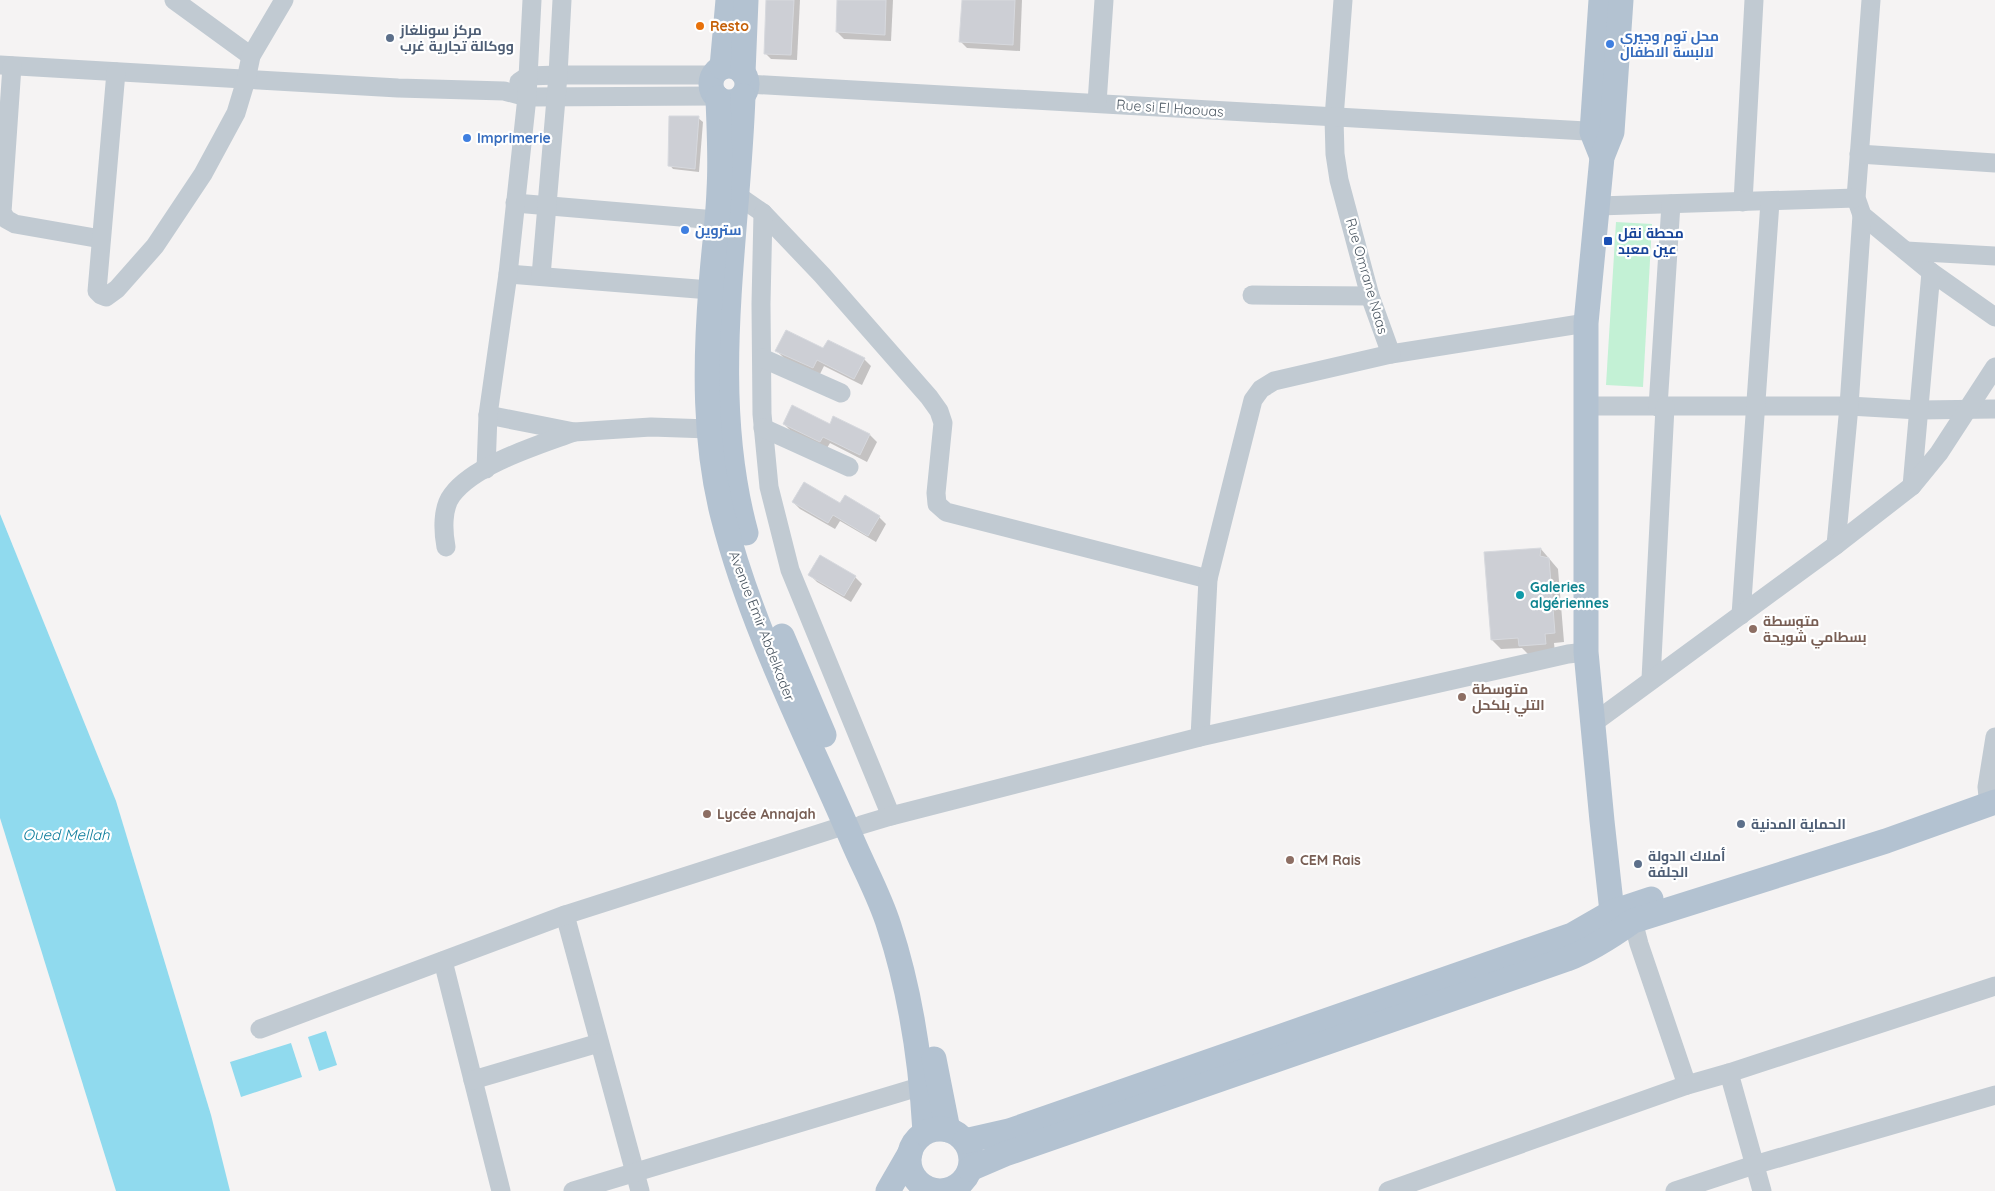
<svg xmlns="http://www.w3.org/2000/svg" width="1995" height="1191" font-family="Quicksand,Cairo,sans-serif">
<style>
.green{fill:#c3f1d5}
.water{fill:#90daee}
.shadow{fill:#0003}
.building{fill:#cdcfd5;stroke:#d7d9de}
.lines{fill:none;stroke-linecap:round;stroke-linejoin:round}
.minor{stroke:#c1cad2;stroke-width:19}
.major{stroke:#b3c2d1;stroke-width:25}
.food-dot{fill:#e8710a;stroke:#fff;stroke-width:2}
.service-dot{fill:#5c6f8a;stroke:#fff;stroke-width:2}
.shop-dot{fill:#3f7fe0;stroke:#fff;stroke-width:2}
.transit-dot{fill:#1a4fb4;stroke:#fff;stroke-width:2}
.culture-dot{fill:#0f9aa8;stroke:#fff;stroke-width:2}
.education-dot{fill:#8d6e63;stroke:#fff;stroke-width:2}
.labels{text-anchor:middle;stroke-width:4.5;stroke-linejoin:round;paint-order:stroke}
.food-label{font-size:14px;font-weight:bold;fill:#c56008;stroke:#fff;text-anchor:start}
.service-label{font-size:14px;font-weight:bold;fill:#4e5e75;stroke:#fff;text-anchor:start}
.shop-label{font-size:14px;font-weight:bold;fill:#366cbe;stroke:#fff;text-anchor:start}
.street-label{font-size:14px;fill:#4a5661;stroke:#fff}
.transit-label{font-size:14px;font-weight:bold;fill:#164399;stroke:#fff;text-anchor:start}
.culture-label{font-size:14px;font-weight:bold;fill:#0d838f;stroke:#fff;text-anchor:start}
.education-label{font-size:14px;font-weight:bold;fill:#785e54;stroke:#fff;text-anchor:start}
.water-label{font-size:15px;font-style:italic;fill:#0c7c9b;stroke:#fff}
</style>
<rect width="100%" height="100%" fill="#f5f3f3"/>
<path class="green" d="M1616,222L1652,224L1643,387L1606,385Z"/>
<g class="water">
<path d="M0,514L116,801L211,1115L230,1191H116L0,818Z"/>
<path d="M326,1031L337,1065L319,1071L308,1037Z"/>
<path d="M291,1043L302,1077L241,1097L230,1062Z"/>
</g>
<g class="shadow">
<path d="M768,0H800L797,60L771,59L765,53Z"/>
<path d="M839,0H893L891,41L844,39L837,32Z"/>
<path d="M963,0H1022L1020,51L967,48L960,41Z"/>
<path d="M698,118L703,122L699,172L673,169L669,164Z"/>
<path d="M824,350L864,359L871,366L862,385L824,366L820,374L784,358L777,351Z"/>
<path d="M834,418L870,435L877,442L867,462L830,443L827,448L791,431L784,424L830,425Z"/>
<path d="M793,502L879,517L886,524L876,542L840,521L835,529L800,509Z"/>
<path d="M1541,549L1558,569L1564,642L1554,643L1555,653L1529,655L1522,648L1501,649L1492,640Z"/>
<path d="M810,575L855,577L862,584L851,602L817,582Z"/>
</g>
<g class="building">
<path d="M766,0H794L791,55L764,54Z"/>
<path d="M837,0H886L885,35L836,32Z"/>
<path d="M962,0H1015L1013,45L959,42Z"/>
<path d="M669,116H699L695,169L668,166Z"/>
<path d="M786,330L823,348L828,340L865,358L854,379L817,360L813,368L775,351Z"/>
<path d="M792,405L830,424L833,416L870,434L860,455L823,437L820,442L783,424Z"/>
<path d="M804,482L840,503L845,495L880,516L868,536L833,515L828,523L792,502Z"/>
<path d="M1541,548L1540,556L1549,558L1555,633L1545,634L1546,644L1519,646L1518,638L1491,640L1484,552Z"/>
<path d="M820,555L856,576L844,596L808,575Z"/>
</g>
<g class="lines">
<g class="minor">
<path d="M174,0L251,56"/>
<path d="M1343,0L1334,118L1335,154L1339,180L1370,296L1391,354L1586,323"/>
<path d="M1871,0L1856,198L1862,215L1931,272L1995,317"/>
<path d="M0,65L398,88L504,91L527,97L715,96"/>
<path d="M12,66L2,212L6,219L15,224L101,239"/>
<path d="M116,72L97,291L101,295L106,297L117,289L155,246L203,174L236,113L246,80L251,56L284,0"/>
<path d="M519,82L528,76L558,75H713"/>
<path d="M747,84L1604,132"/>
<path d="M1097,103L1104,0"/>
<path d="M1859,154L1995,163"/>
<path d="M726,194L737,195L763,213L822,275L929,397L939,411L943,423L936,493L937,504L946,512L1208,579"/>
<path d="M1743,202L1754,0"/>
<path d="M515,203L716,220"/>
<path d="M1598,206L1856,198"/>
<path d="M763,213L761,304L762,414L769,487L790,570L891,816"/>
<path d="M1906,251L1995,256"/>
<path d="M508,274L710,290"/>
<path d="M541,276L558,75L562,0"/>
<path d="M1252,295L1370,296"/>
<path d="M762,358L841,393"/>
<path d="M1587,406H1849L1919,410L1995,409"/>
<path d="M1658,407L1671,204"/>
<path d="M488,415L574,432L651,427L709,429"/>
<path d="M763,428L849,467"/>
<path d="M486,469L488,415L508,274L527,97L532,0"/>
<path d="M1912,486L1931,272"/>
<path d="M1836,545L1849,406L1862,215"/>
<path d="M446,547C443,531 442,508 452,495C475,464 539,445 574,432"/>
<path d="M1741,615L1770,202"/>
<path d="M1651,679L1665,407"/>
<path d="M1592,724L1836,545L1912,486L1939,453L1995,367"/>
<path d="M1200,737L1208,579L1253,400L1261,389L1274,381L1391,354"/>
<path d="M1989,806L1987,787L1995,737"/>
<path d="M861,825L891,816L1200,737L1568,654L1586,652"/>
<path d="M565,915L640,1191"/>
<path d="M1633,921L1639,944L1687,1085"/>
<path d="M443,961L501,1191"/>
<path d="M260,1029L565,915L846,825"/>
<path d="M1729,1073L1762,1191"/>
<path d="M473,1080L599,1043"/>
<path d="M573,1191L922,1086"/>
<path d="M1388,1191L1687,1085L1729,1073L1995,986"/>
<path d="M1675,1191L1754,1165L1995,1095"/>
</g>
<g class="major">
<path d="M1601,0L1592,132L1602,157"/>
<circle cx="729" cy="84" r="18"/>
<path d="M722,67L728,0"/>
<path d="M743,73L746,0"/>
<path d="M743,96C738,241 707,390 746,533"/>
<path d="M718,98C719,129 721,159 719,190C718,222 713,254 711,287C705,363 704,443 723,517C752,630 807,735 853,842C865,870 880,897 889,926C911,993 921,1062 925,1132"/>
<path d="M782,636L824,735"/>
<path d="M1615,928L1612,912L1602,821L1586,652V323L1602,157L1612,132L1621,0"/>
<path d="M934,1059L948,1130"/>
<circle cx="940" cy="1160" r="31"/>
<path d="M965,1141L1009,1131L1572,935L1612,912L1651,899"/>
<path d="M970,1169L1005,1154L1567,959C1591,950 1612,936 1633,921L1886,841L1995,802"/>
<path d="M888,1191L910,1153"/>
</g>
</g>
<circle class="food-dot" cx="700" cy="26" r="5"/>
<g class="service-dot">
<circle cx="390" cy="38" r="5"/>
<circle cx="1741" cy="824" r="5"/>
<circle cx="1638" cy="864" r="5"/>
</g>
<g class="shop-dot">
<circle cx="1610" cy="44" r="5"/>
<circle cx="467" cy="138" r="5"/>
<circle cx="685" cy="230" r="5"/>
</g>
<rect class="transit-dot" x="1603" y="236" width="10" height="10" rx="2.5"/>
<circle class="culture-dot" cx="1520" cy="595" r="5"/>
<g class="education-dot">
<circle cx="1753" cy="629" r="5"/>
<circle cx="1462" cy="697" r="5"/>
<circle cx="707" cy="814" r="5"/>
<circle cx="1290" cy="860" r="5"/>
</g>
<g class="labels">
<g class="food-label">
<text x="710" y="31">Resto</text>
</g>
<g class="service-label">
<text x="400" y="35">مركز سونلغاز<tspan x="400" dy="16">ووكالة تجارية غرب</tspan></text>
<text x="1751" y="829">الحماية المدنية</text>
<text x="1648" y="861">أملاك الدولة<tspan x="1648" dy="16">الجلفة</tspan></text>
</g>
<g class="shop-label">
<text x="1620" y="41">محل توم وجيري<tspan x="1620" dy="16">لالبسة الاطفال</tspan></text>
<text x="477" y="143">Imprimerie</text>
<text x="695" y="235">ستروين</text>
</g>
<g class="street-label">
<text transform="translate(1170 108) rotate(4)" y="5">Rue si El Haouas</text>
<text transform="translate(1367 276) rotate(74)" y="5">Rue Omrane Naas</text>
<text transform="translate(762 626) rotate(69)" y="5">Avenue Emir Abdelkader</text>
</g>
<g class="transit-label">
<text x="1618" y="238">محطة نقل<tspan x="1618" dy="16">عين معبد</tspan></text>
</g>
<g class="culture-label">
<text x="1530" y="592">Galeries<tspan x="1530" dy="16">algériennes</tspan></text>
</g>
<g class="education-label">
<text x="1763" y="626">متوسطة<tspan x="1763" dy="16">بسطامي شويحة</tspan></text>
<text x="1472" y="694">متوسطة<tspan x="1472" dy="16">التلي بلكحل</tspan></text>
<text x="717" y="819">Lycée Annajah</text>
<text x="1300" y="865">CEM Rais</text>
</g>
<g class="water-label">
<text x="66" y="840">Oued Mellah</text>
</g>
</g>
</svg>
